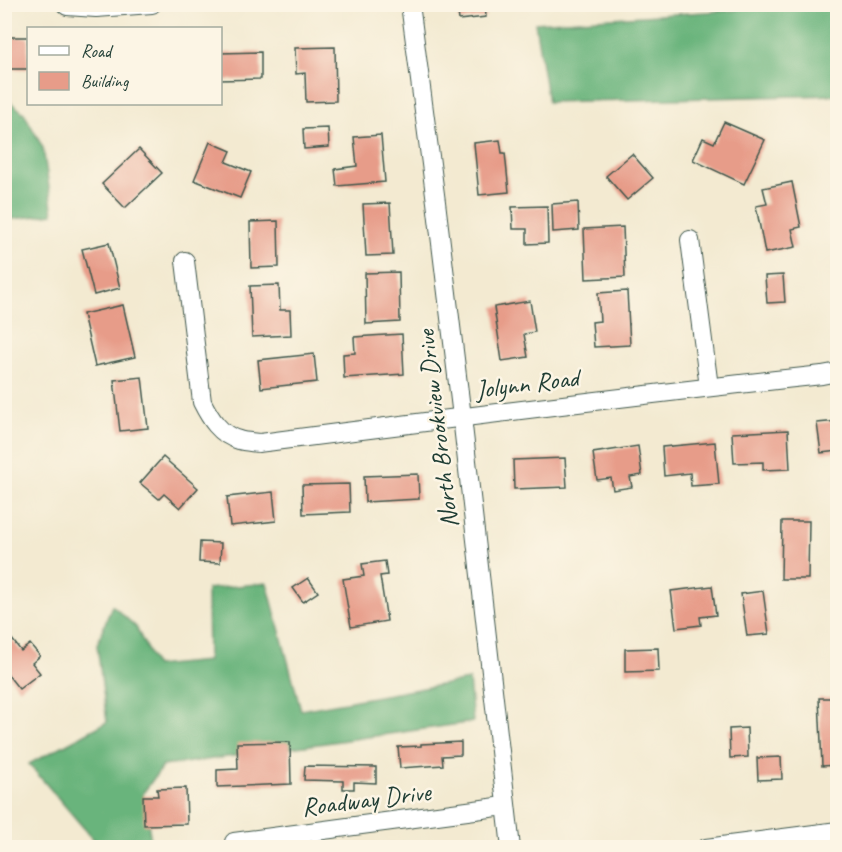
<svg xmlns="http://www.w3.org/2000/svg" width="842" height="852" font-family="Caveat,sans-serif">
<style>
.forest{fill:#69b47c;stroke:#447858;stroke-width:1.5}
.building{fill:#e79c89}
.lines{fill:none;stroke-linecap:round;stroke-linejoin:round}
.minor-casing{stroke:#3f574c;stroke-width:20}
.minor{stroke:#fff;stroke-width:18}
.labels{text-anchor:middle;stroke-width:5;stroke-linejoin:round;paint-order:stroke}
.street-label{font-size:26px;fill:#1f3d34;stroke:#fcf5e5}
</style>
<rect width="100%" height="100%" fill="#fcf5e5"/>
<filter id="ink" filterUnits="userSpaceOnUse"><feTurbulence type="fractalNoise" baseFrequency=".0167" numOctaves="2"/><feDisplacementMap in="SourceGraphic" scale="12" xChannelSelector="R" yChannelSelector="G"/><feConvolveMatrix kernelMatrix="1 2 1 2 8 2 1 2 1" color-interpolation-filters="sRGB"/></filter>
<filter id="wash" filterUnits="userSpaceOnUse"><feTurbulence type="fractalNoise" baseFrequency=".008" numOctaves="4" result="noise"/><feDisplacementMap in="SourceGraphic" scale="24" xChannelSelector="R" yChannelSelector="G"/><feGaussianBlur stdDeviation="1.35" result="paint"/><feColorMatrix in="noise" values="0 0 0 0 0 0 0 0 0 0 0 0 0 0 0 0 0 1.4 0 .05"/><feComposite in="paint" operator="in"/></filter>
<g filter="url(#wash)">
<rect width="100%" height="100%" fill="#f3ead1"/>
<g class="forest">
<path d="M741,5H837V95L548,102L535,23L736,10Z"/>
<path d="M5,98L24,113L43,148L53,214L5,220Z"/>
<path d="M267,583L301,710L469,680L473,722L163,766L143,793L152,847H100L29,764L107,722L97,645L112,605L136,627L155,666L208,661L207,589Z"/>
</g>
<g id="blocks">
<g class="building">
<path d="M457,4H485L486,17L459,20Z"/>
<path d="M4,14H7V37H28V69H7V41H4Z"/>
<path d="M335,47L336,101L306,102L305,73L296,74L295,48Z"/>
<path d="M261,52V79L220,80V53Z"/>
<path d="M724,122L765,140L744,184L693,160L703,138L714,143Z"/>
<path d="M328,128L329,147L304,149L303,129Z"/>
<path d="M381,135L385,182L337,186L335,169L357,166L354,137Z"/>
<path d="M500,140L502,153H505L509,192L479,195L474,143Z"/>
<path d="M210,142L231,151L226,162L251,172L240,198L194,180Z"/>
<path d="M139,149L162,173L125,208L102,184Z"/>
<path d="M632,154L653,178L627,200L606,176Z"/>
<path d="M792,182L801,227L792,229L796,247L765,253L756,206L767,204L763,188Z"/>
<path d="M578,202L579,230L553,232L552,204Z"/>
<path d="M390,203L393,255L366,256L363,204Z"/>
<path d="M547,206L548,243L527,244V229H513L512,207Z"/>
<path d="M278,221L279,267L251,268L250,222Z"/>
<path d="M623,227L625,277L586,279L584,229Z"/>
<path d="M109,243L120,288L94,295L82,249Z"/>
<path d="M399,272L400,322L366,324L365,273Z"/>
<path d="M783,275L785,302L767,303L765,276Z"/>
<path d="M279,285L280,310H290L291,335L252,337L250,286Z"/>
<path d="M627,291L630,345L594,347L592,322L600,321L598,293Z"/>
<path d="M530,301L535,332L524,334L528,357L502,361L494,307Z"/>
<path d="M123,305L135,357L95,366L83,314Z"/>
<path d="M402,334L404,374L344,378L343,354L355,353L354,337Z"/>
<path d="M314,354L317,382L261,388L258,360Z"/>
<path d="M142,377L148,428L120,431L114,380Z"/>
<path d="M838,421V451L821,453L817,423Z"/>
<path d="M788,430L790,469L763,470V462L734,463L732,433Z"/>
<path d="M715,442L719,484L691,486L690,473L664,476L662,447Z"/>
<path d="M638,446L642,475L630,477L632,487L613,490L611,478L597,480L593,453Z"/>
<path d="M163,457L198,488L180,508L164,494L159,499L140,483Z"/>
<path d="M565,458L567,487L514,489L513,460Z"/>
<path d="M418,474L419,499L365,502L364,476Z"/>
<path d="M349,484L350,512L303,514L302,485Z"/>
<path d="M273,492L276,521L230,526L227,497Z"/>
<path d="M782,521H809L808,579H781Z"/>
<path d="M200,542L221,543L220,563L199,562Z"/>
<path d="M385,561L387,575L380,576L387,621L351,627L343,579L364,576L362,564Z"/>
<path d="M308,578L318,592L303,602L293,588Z"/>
<path d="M712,586L716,615L700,617L701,625L676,628L671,591Z"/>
<path d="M763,591L769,634L747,636L741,594Z"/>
<path d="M11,638L21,651L30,644L40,656L32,663L40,673L19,689L4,670V643Z"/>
<path d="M658,648L659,671L625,672V649Z"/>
<path d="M819,698H834L836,765L822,766Z"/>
<path d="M747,728L748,757L730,758L729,729Z"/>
<path d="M290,742L291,784L217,787V770L238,769L237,743Z"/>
<path d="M461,742V755L442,756L443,765L400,768L398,747L421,746V744Z"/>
<path d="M781,757L782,779L758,780L757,758Z"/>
<path d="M305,766L376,767V783L354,782V789H343V781L304,780Z"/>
<path d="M186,788L187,824L144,825L143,796H158L157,789Z"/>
</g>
</g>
</g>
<g filter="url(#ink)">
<use href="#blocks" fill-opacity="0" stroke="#3f574c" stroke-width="1.5"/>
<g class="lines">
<defs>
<g id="minor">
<path d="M65,4L67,6L96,8L152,4"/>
<path d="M410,4L436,202L462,417L511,848"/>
<path d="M690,240L709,387"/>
<path d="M185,261L202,402C210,418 220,435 239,440C245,442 253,442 259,443C447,419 634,395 822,375L838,372"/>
<path d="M234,842L505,806"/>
<path d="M706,848L838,831"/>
</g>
</defs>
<use href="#minor" class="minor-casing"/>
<use href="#minor" class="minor"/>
</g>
</g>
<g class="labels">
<g class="street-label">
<text transform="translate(527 383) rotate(-7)" y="9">Jolynn Road</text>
<text transform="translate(437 429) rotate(-97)" y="9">North Brookview Drive</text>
<text transform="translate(366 799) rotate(-7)" y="9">Roadway Drive</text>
</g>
</g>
<rect width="842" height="852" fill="none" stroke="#fcf5e5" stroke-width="24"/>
<rect x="27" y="27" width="195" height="78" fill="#fcf5e5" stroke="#a4ab9e" stroke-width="1.5"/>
<rect x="39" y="46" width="30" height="9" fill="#ffffff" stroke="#a4ab9e" stroke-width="1.5"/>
<text x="81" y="57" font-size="18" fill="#1f3d34">Road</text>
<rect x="39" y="72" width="30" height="18" fill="#e79c89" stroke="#a4ab9e" stroke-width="1.5"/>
<text x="81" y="87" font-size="18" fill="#1f3d34">Building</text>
</svg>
